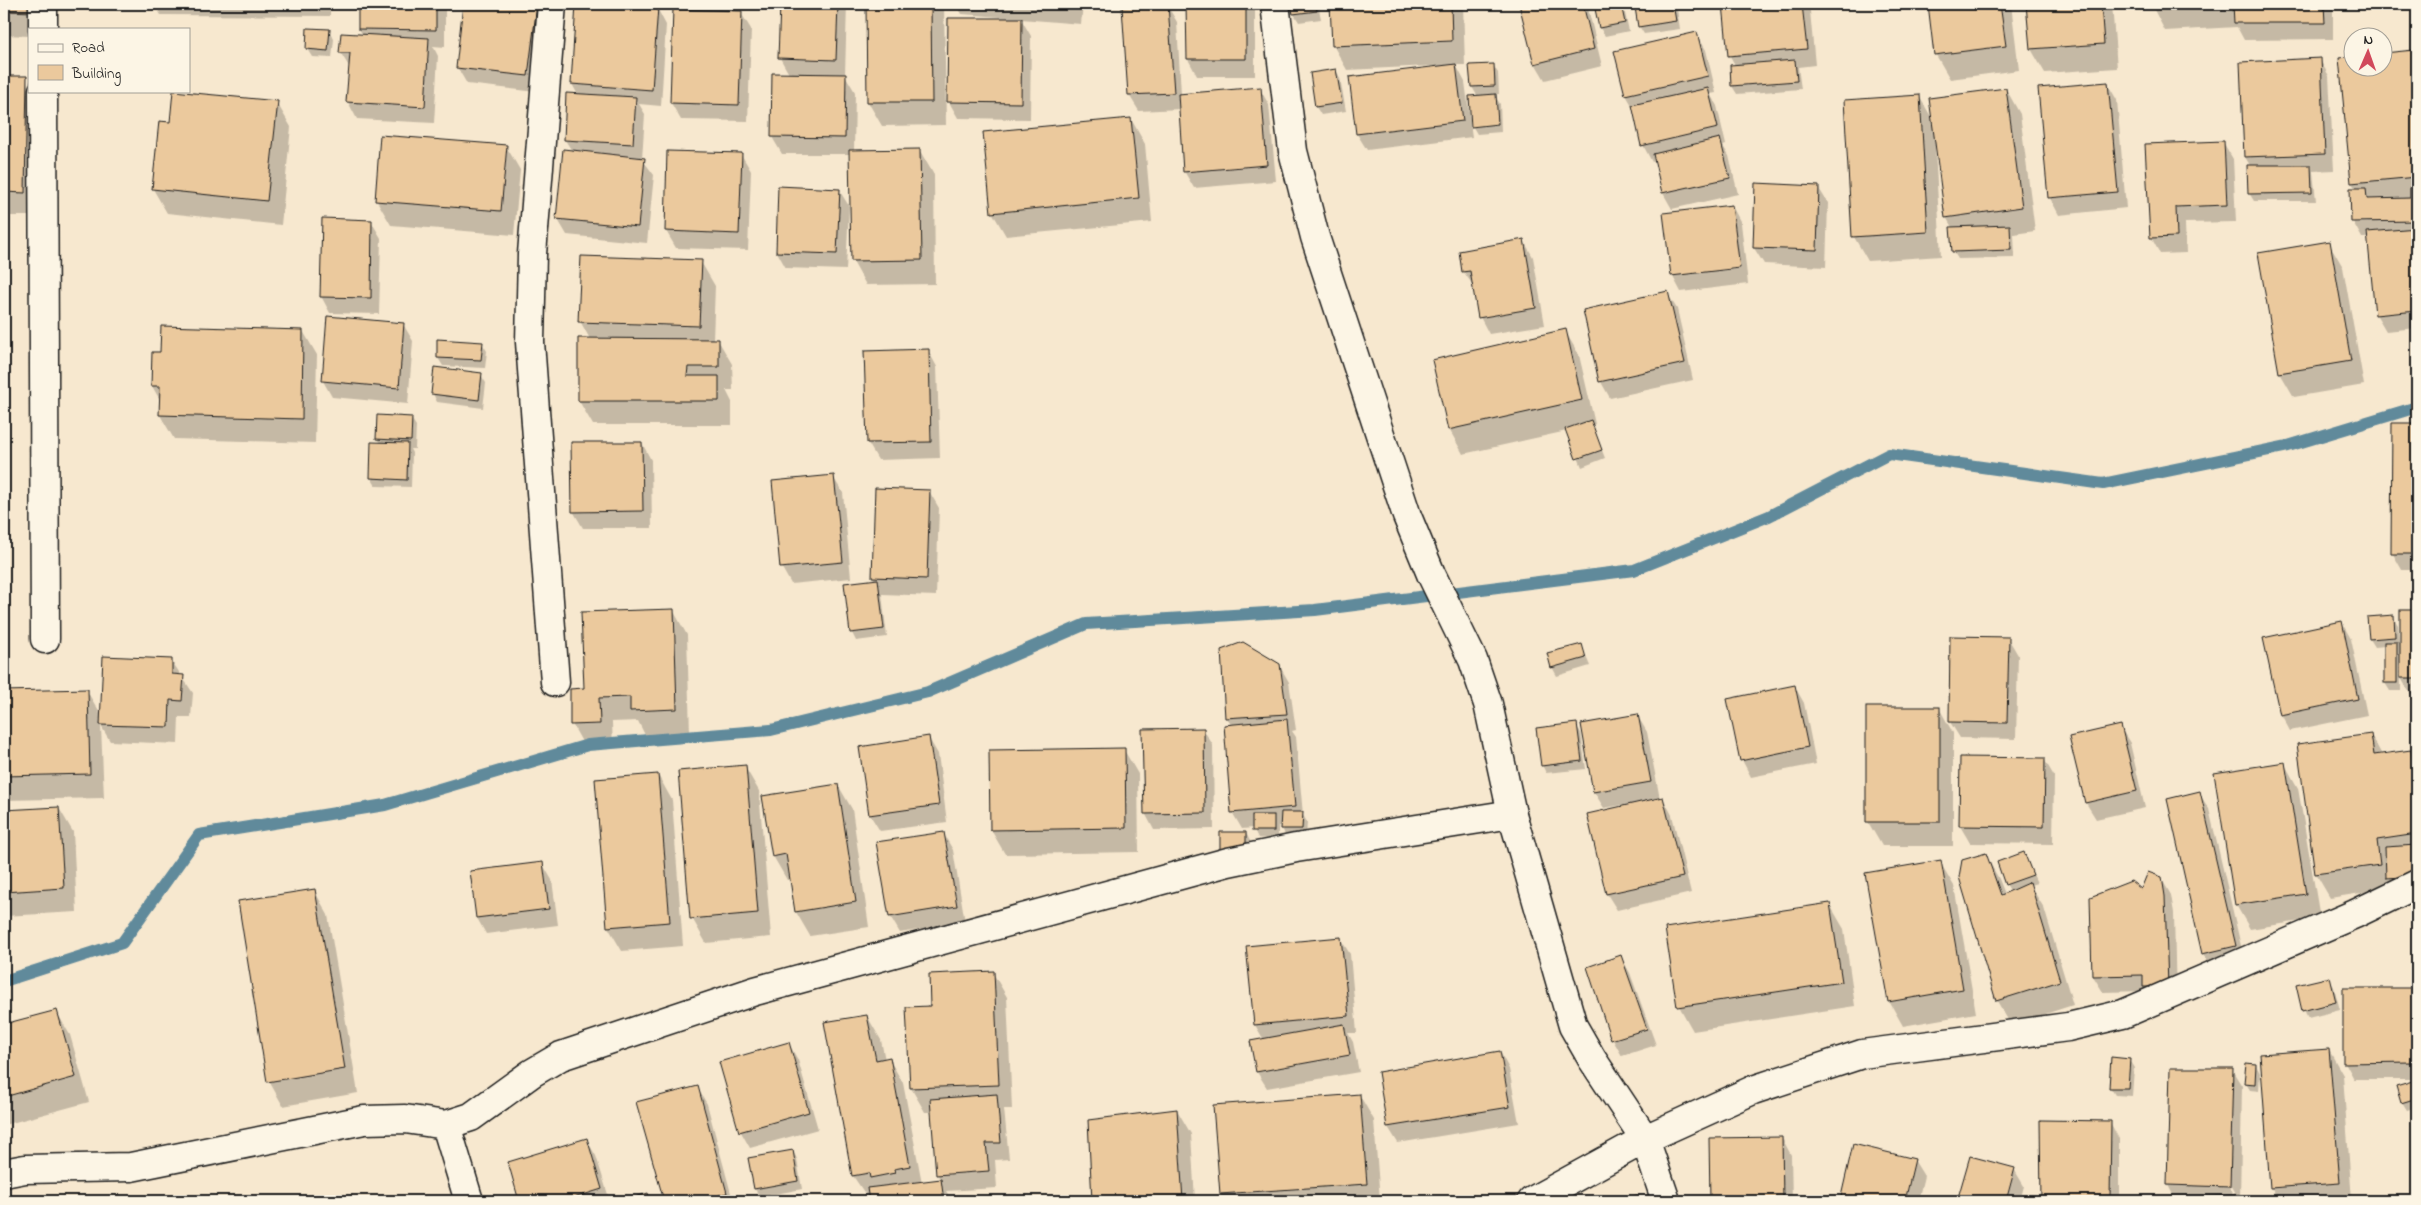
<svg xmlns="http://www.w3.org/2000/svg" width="2421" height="1205" font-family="'Indie Flower',sans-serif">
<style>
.shadow{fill:#0003;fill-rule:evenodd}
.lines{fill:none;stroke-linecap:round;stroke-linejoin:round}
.stream{stroke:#618a9b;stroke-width:12}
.building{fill:#ebc99d;stroke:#1c1c1c}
.street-casing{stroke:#1c1c1c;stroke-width:31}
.street{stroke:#fcf5e5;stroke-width:28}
</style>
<rect width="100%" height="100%" fill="#f7e8cf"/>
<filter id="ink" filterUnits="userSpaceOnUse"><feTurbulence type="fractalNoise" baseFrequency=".02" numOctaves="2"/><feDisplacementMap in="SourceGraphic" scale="10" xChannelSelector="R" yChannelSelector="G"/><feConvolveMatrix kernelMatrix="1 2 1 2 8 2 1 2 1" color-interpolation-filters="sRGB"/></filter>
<g filter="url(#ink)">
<g class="shadow">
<path d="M4,4H51L50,29H29V36L4,35Z"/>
<path d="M154,4H330V16L161,15Z"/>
<path d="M360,4H445V47L433,46L438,56L434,123L357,119L348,102L350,68L340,52L363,35L359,29Z"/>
<path d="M465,4H548L537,92L467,84L457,67Z"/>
<path d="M578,4L657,8L666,25L661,106L639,104L645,114L642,159L654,175L647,243L567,235L557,218L572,151L565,140L578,95L572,84Z"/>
<path d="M697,4H745L744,7Z"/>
<path d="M781,4H847L845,75L855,92L854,152L920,151L934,175L935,284L866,285L852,260L851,154H782L772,137L789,74L780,58Z"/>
<path d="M867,4H944L946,125L882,126L868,102Z"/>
<path d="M956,4H1083L1081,24L1021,19L1031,36L1030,119L958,118L949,102L1001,17L962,14Z"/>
<path d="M1188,4H1255V76H1197L1188,59Z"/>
<path d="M1293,4H1318L1321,19L1299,22L1294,14Z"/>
<path d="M1331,4H1463L1465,65H1456L1465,82L1470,119H1472L1478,97L1472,87L1493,65L1498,73L1499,94H1494L1500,104L1501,132L1477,134L1470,122L1472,137L1367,150L1357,134L1431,66L1347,70L1333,45Z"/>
<path d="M1521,4H1587L1602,66L1545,80L1535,63Z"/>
<path d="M1595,4H1623L1629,31L1605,36L1600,28Z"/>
<path d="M1658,4H1673L1677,9L1680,29L1644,34L1639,26L1636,8Z"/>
<path d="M1724,4H1806L1810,11L1815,65L1798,67L1801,89L1737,94L1732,86L1735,65L1730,56Z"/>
<path d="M1929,4H2011L2019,70L1950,79L1936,55Z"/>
<path d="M2028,4H2112L2117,68L2045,73L2031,49Z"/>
<path d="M2151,4H2333V39L2244,40L2237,27L2165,31Z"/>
<path d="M1167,5L1177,22L1181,94L1260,89L1269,105L1276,181L1194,188L1184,171L1180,109L1139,111L1129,95Z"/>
<path d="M674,10L741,13L751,29L748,121L681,120L671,103Z"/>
<path d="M329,31L334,39L332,58L312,57L307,49Z"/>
<path d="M1696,33L1706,50L1716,93L1710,94L1717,106L1726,145L1723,146L1729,156L1738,194L1672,209L1663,193L1656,161L1652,162L1643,145L1633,107L1626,95L1616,52Z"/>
<path d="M2414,52L2417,58V328L2386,331L2376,314L2369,238H2362L2353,222L2356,189L2352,183L2340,59L2354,68H2384V55Z"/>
<path d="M2320,60L2329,76L2334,170L2313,171L2316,201H2254L2249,193L2251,167L2245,157Z"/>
<path d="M1336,70L1340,78L1346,111L1321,115L1316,107L1311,74Z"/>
<path d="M4,77H26L29,91H34L38,216H4Z"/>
<path d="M2107,83L2117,100L2126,208L2059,215L2050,198L2039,90Z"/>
<path d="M2006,89L2020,114L2035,231L2014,234L2015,258L1958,259L1953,251V229L1946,217L1937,148H1935L1941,256L1868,261L1854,237L1919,96L1933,120Z"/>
<path d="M277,103L291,127L281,225L167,213L153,189L160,123L171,124Z"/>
<path d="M1131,119L1145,144L1152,222L1006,236L992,212Z"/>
<path d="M2223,142L2233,159L2236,222L2185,223L2186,253L2160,254L2151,237Z"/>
<path d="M506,146L520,170L514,235L391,225L377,201Z"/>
<path d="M668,152L741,154L751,171L748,250L676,248L666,231Z"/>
<path d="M1818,187L1828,203L1826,267L1764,264L1754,248Z"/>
<path d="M839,190L849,206L846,270L786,268L777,252Z"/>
<path d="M1732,206L1741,223L1748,284L1681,292L1672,275Z"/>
<path d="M371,221L381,238L379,314L330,313L321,296Z"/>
<path d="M1524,241L1533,257L1545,325L1489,334L1480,317L1475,288L1463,271Z"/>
<path d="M2329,243L2343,267L2364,385L2294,397L2280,373L2259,254Z"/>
<path d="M701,262L715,286L713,340H718L732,364L733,390H726L732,402V425H593L579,401L590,339L580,321Z"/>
<path d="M1667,293L1677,309L1693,380L1610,398L1601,382Z"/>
<path d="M403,324L413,341L408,404L332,397L323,381Z"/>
<path d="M303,331L317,355L315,443L174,439L160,415V400L152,386Z"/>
<path d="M1565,331L1579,355L1595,424L1592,425L1605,458L1582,467L1567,431L1463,454L1449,429Z"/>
<path d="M482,343L487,351L485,368L443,366L438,358Z"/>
<path d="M928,350L937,367L940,458L878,460L868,443L866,352Z"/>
<path d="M481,375L486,383L483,408L437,402L433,394Z"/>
<path d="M411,418L416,426L415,449H410L412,453L411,487L376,486L371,478L372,443H380L377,439Z"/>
<path d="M2394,424H2417V570H2402L2393,554Z"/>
<path d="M642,443L651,460L652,528H583L573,511Z"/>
<path d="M833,477L843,493L851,578L791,584L782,568Z"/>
<path d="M876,489L929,491L939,508L936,596L882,594L887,637L856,641L852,633L875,581L873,577Z"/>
<path d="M673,610L687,635L690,733L645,735L638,721L612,722L613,748L586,749L572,724L585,689Z"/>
<path d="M2401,611H2417V695H2411L2401,678V691H2390L2385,683V646L2375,647L2370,639L2368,618L2393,617L2398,625L2399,642H2401Z"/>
<path d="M2342,623L2351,639L2367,715L2290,731L2281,714Z"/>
<path d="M2008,638L2018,655L2016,739L1960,738L1950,722Z"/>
<path d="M1581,645L1590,666L1557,676L1552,667Z"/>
<path d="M171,660L193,693L191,717H179L178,744L110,741L101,726L104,798L4,800V692L87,691L101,715Z"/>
<path d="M1279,665L1289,682L1296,730L1292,731L1296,737L1303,815L1307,822L1306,837H1286L1281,826H1278V839L1258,838L1253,828L1242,829L1232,812L1231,725L1227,718Z"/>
<path d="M1795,687L1804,703L1816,764L1751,777L1742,760Z"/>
<path d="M1939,708L1953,733V846H1882L1868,822L1867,709Z"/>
<path d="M1637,715L1647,732L1660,799L1663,798L1672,815L1691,893L1617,910L1607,894L1623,807V805L1604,808L1594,792L1582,725Z"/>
<path d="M1576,725L1581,733L1586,769L1546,773L1542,765Z"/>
<path d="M2120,727L2130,743L2145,808L2096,819L2086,803L2070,738Z"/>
<path d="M1203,729L1213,745L1214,829L1154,830L1145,813Z"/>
<path d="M2371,735L2382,755L2411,751L2417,762V884L2330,898L2316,874Z"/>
<path d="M928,737L938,754L947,822L880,831L870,815Z"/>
<path d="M1124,750L1138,774L1139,852L1005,854L991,830L990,752Z"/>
<path d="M1961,758L2044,759L2054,776L2053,844L1970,843L1960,826Z"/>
<path d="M2284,763L2298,788L2320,918L2250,929L2236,905Z"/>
<path d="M745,767L759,791L771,937L706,943L692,918Z"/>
<path d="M658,775L672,800L683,946L622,951L608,927L596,780Z"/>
<path d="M838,785L852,809L869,927L810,936L796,912L791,880H787L773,856Z"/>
<path d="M2199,793L2209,809L2245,963L2213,970L2204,954L2168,800Z"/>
<path d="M59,808L73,832L77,912L4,916V811Z"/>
<path d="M943,833L953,850L965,922L900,933L890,916Z"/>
<path d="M1246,833L1250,841V862L1221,853Z"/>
<path d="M1985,854L1999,879L2005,894L2011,892L2006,884L2024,854L2037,883L2030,885L2044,908L2073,1005L2011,1025L1997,1001L1961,877Z"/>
<path d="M1940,862L1954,886L1976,1013L1903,1026L1889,1001Z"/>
<path d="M542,863L552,880L558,925L486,934L477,918Z"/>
<path d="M2161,878L2171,895L2174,913L2176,1003L2147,991L2103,992L2093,976L2142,891Z"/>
<path d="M314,890L328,915L358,1093L283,1106L269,1081Z"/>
<path d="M1830,905L1844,929L1855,1006L1693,1031L1679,1006Z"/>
<path d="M1340,938L1350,954L1357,1033H1348L1353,1042L1359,1072L1267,1088L1257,1072L1264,1040L1255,1025Z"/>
<path d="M1621,957L1630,973L1656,1045L1622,1056L1613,1040L1588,968Z"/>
<path d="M993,973L1007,997L1012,1109H1004L1009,1159L995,1160L997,1188L946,1191L952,1201H870L853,1176L867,1016L881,1040L885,1060L889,1059L903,1083L922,1183L941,1180L937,1174L932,1112H925L911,1088L908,1008L932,1007Z"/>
<path d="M2329,979L2334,987L2340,1010L2308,1018L2304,1010Z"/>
<path d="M2412,989L2417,998V1079H2354L2345,1062Z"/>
<path d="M56,1011L70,1035L89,1102L4,1125V1026Z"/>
<path d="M789,1044L798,1060L818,1129L750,1148L741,1132L721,1063Z"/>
<path d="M2329,1050L2343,1075L2352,1201H2279L2271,1188L2261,1055Z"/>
<path d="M1500,1052L1509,1069L1519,1123L1398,1143L1388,1127Z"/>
<path d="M2129,1060L2134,1068L2132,1096L2115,1095L2110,1087Z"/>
<path d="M2256,1065L2260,1073L2259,1091L2250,1090L2245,1082Z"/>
<path d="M2171,1069L2232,1070L2242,1086L2240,1201H2176L2168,1185ZM2228,1181L2237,1197H2234L2226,1182Z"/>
<path d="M2415,1082L2417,1086V1107L2407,1110L2402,1102Z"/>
<path d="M697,1087L707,1104L733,1201H665L638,1103Z"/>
<path d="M1360,1096L1374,1120L1380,1201H1225L1221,1194L1214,1106Z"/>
<path d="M1177,1110L1191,1134L1195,1201H1093L1090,1121Z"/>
<path d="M2041,1121L2110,1122L2119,1139V1201H2043Z"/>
<path d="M1782,1138L1791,1155L1792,1201H1712L1711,1139Z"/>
<path d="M586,1139L596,1156L610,1201H521L509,1163Z"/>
<path d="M1854,1146L1914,1160L1924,1176L1918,1201H1841Z"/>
<path d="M793,1151L797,1159L802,1189L760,1197L755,1189Z"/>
<path d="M1970,1157L2014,1169L2024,1186L2020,1201H1958Z"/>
</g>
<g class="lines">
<path class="stream" d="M4,981L122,943L199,835L385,805L588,745L771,730L928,692L1086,624L1315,610L1634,570L1769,516L1889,454L2103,484L2288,446L2417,407"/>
</g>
<g class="building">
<path d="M4,4H37V12L4,11Z"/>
<path d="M358,4H436V30L358,29Z"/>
<path d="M463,4H537L528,76L456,68Z"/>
<path d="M576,4L658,7L652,90L571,84Z"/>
<path d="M780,4H838L836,60L778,58Z"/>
<path d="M866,4H931L932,102H867Z"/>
<path d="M1022,4H1072V8Z"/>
<path d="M1168,4L1174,93L1128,95L1122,7Z"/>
<path d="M1186,4H1246V59H1187Z"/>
<path d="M1291,4H1316L1317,11L1293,14Z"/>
<path d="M1330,4H1451L1452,41L1332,46Z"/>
<path d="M1519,4H1583L1594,49L1534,64Z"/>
<path d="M1594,4H1621L1625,23L1599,28Z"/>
<path d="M1651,4H1673L1676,21L1638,27L1635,7Z"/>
<path d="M1723,4H1802L1807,49L1728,56Z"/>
<path d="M1928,4H2000L2006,46L1934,55Z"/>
<path d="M2026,4H2101L2104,44L2030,49Z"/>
<path d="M2150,4H2218L2150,7Z"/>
<path d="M2233,4H2324L2325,23H2234Z"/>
<path d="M2416,4H2417V21H2415Z"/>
<path d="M673,9L742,11L739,105L670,103Z"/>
<path d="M948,18H1022L1021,103L947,102Z"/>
<path d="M307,28L330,29L328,51L306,49Z"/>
<path d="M1697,32L1708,76L1625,95L1614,51Z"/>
<path d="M341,33L429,38L425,107L346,102L350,53H339Z"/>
<path d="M2414,50L2417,80V177L2351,183L2339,58L2354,56V68H2384V53Z"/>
<path d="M2321,58L2325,154L2244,157L2240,62Z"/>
<path d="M1795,60L1797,81L1731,86L1730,65Z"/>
<path d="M1456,64L1463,121L1356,134L1349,77Z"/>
<path d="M1494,64L1495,86L1471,87L1469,65Z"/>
<path d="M1336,69L1342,103L1315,107L1310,73Z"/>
<path d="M772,73L846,74L845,138L771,137Z"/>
<path d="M4,76H27L25,193L4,192Z"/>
<path d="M2108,82L2118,192L2048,198L2038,88Z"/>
<path d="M1261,87L1267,165L1183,172L1178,94Z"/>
<path d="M1708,88L1718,128L1641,146L1632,105Z"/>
<path d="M2006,88L2022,207L1945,218L1929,98Z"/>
<path d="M173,91L278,101L267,201L152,189L159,121L170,122Z"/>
<path d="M566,93L636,97L633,144L564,140Z"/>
<path d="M1496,94L1498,124L1471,127L1469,96Z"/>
<path d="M1920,95L1928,232L1852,237L1844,100Z"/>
<path d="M1131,118L1139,198L991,213L983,132Z"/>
<path d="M380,135L507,145L501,211L375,201Z"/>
<path d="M1720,138L1730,178L1662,193L1653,154Z"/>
<path d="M2224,141L2227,205L2176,207L2177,237L2150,238L2145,144Z"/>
<path d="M563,149L645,158L638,227L556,219Z"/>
<path d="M920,149L922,260L851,261L849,150Z"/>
<path d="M667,151L742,153L739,234L665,231Z"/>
<path d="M2247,165H2311L2312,193L2248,194Z"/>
<path d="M1755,183L1819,186L1817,250L1753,248Z"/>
<path d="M778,186L840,189L837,254L776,252Z"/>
<path d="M2410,187H2417V221L2351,222L2350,188H2366L2367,199L2410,198Z"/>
<path d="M1732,205L1740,268L1671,276L1663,213Z"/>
<path d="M322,218L372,220L371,298L320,297Z"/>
<path d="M2010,225L2011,250L1952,252L1950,227Z"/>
<path d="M2417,228V311L2375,315L2367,232Z"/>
<path d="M1524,239L1536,308L1478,318L1470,271L1462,272L1459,251Z"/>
<path d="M2330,241L2351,361L2279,373L2258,253Z"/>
<path d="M581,256L702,260L699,326L578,322Z"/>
<path d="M1668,291L1685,363L1599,382L1583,310Z"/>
<path d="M327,316L404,323L399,388L322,381Z"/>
<path d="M161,326L303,330L302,419L159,415L160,386H151L152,352H160Z"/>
<path d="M1566,329L1582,400L1448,430L1432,360Z"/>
<path d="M578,338L719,339V367H688L687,376H719V401H578Z"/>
<path d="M437,339L483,342L481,360L437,358Z"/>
<path d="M929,349L931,442L867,443L864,351Z"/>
<path d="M434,367L482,373L479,400L431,394Z"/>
<path d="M377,415L412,417L411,441L376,439Z"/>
<path d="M1591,420L1602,450L1576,459L1565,429Z"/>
<path d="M2392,423H2417V554H2391Z"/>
<path d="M371,442L408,443L407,480L370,478Z"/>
<path d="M571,442H642L643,511L572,512Z"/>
<path d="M834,475L843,562L780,568L772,481Z"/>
<path d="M875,488L930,490L927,579L872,577Z"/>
<path d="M878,579L884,629L850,633L844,583Z"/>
<path d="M674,609L677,709L630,711V697L599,698L600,724L570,725V689L584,688L581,612Z"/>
<rect x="2400" y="610" width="17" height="68"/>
<path d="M2394,615L2395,637L2369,639L2367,617Z"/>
<path d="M2342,621L2358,699L2280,715L2263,638Z"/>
<path d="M1950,636L2009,637L2007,723L1949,722Z"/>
<path d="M1243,642L1280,664L1287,714L1225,718L1221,650Z"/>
<rect x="2384" y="642" width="13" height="41"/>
<path d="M1582,644L1586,658L1551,668L1547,653Z"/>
<path d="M103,656L172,659V674L184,675L182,701L170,700L169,727L100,725Z"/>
<path d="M1795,685L1808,747L1740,761L1727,699Z"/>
<path d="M88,689L90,774L4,776V691Z"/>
<rect x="1866" y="707" width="74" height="115"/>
<path d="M1638,714L1651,782L1593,792L1581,724Z"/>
<path d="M1287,719L1295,807L1231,813L1224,725Z"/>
<path d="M1577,723L1582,761L1541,766L1536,728Z"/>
<path d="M2121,725L2137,791L2085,803L2069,737Z"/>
<path d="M1204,728L1205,813L1144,814L1142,729Z"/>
<path d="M2371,734L2374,755L2411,750L2417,793V834L2377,840L2380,865L2315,874L2297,744Z"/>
<path d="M929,736L939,805L869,815L859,747Z"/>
<path d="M1125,748L1126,828L990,830L989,750Z"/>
<path d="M1960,757L2045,758L2044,827L1959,826Z"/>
<path d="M2285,762L2306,894L2235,905L2214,773Z"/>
<path d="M746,765L758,913L690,919L678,771Z"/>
<path d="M658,774L670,922L607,927L595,779Z"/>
<path d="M838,784L856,902L795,912L786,854L772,857L762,796Z"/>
<path d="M2200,791L2236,946L2202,954L2167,799Z"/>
<path d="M1663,797L1683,877L1606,894L1587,814Z"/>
<path d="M59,807L64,888L4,892V810Z"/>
<path d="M1281,812H1303L1302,829H1280Z"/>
<rect x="1252" y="815" width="22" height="16"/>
<path d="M944,832L957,906L889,917L876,842Z"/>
<path d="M1220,832H1246V855L1220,854Z"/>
<path d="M2417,845V876L2386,878L2385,847Z"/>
<path d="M2024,852L2033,875L2005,885L1997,862Z"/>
<path d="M1986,853L2001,895L2030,882L2060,981L1996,1001L1959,877L1962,860Z"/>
<path d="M1941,860L1963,989L1888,1002L1865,873Z"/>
<path d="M543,862L549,909L476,918L470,871Z"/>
<path d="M2148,872L2162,877L2165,896L2168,987H2143V975L2092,976L2090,897L2131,881L2141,889Z"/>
<path d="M315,889L345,1069L267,1082L238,901Z"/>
<path d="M1830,903L1842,982L1677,1007L1665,928Z"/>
<path d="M1341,937L1349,1016L1254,1025L1246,946Z"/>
<path d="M1621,955L1647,1029L1611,1040L1587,967Z"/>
<path d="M994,971L999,1085L910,1088L906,1007L930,1006L929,974Z"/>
<path d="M2330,977L2336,1002L2302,1011L2296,985Z"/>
<path d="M2343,988H2413V1062L2343,1063Z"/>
<path d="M57,1010L76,1077L4,1097V1024Z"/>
<path d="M867,1015L876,1060L890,1057L910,1166L894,1169L895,1173L870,1178L869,1173L852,1176L824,1022Z"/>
<path d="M1344,1024L1350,1055L1256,1072L1250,1041Z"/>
<path d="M789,1042L809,1112L739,1132L719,1062Z"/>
<path d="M2329,1049L2340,1183L2270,1188L2260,1054Z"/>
<path d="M1500,1051L1510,1107L1387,1127L1378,1072Z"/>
<path d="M2111,1057L2130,1059L2128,1088H2109Z"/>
<path d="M2246,1063L2256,1064L2255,1084L2244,1083Z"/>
<path d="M2170,1068H2233L2230,1187L2167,1185Z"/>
<path d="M2416,1080L2417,1098L2401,1103L2396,1086Z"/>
<path d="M698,1086L727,1193L697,1201H664L636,1102Z"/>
<path d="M997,1094L1001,1143H986L989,1171L936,1175L930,1099Z"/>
<path d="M1360,1094L1367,1184L1220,1194L1213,1105Z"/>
<path d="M1177,1109L1183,1201H1092L1088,1120Z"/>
<path d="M2040,1120L2111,1121L2110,1201H2041Z"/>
<path d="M1782,1137L1783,1201H1710L1709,1138Z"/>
<path d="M587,1138L602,1189L564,1201H519L508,1162Z"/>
<path d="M1853,1144L1915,1159L1905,1201H1840Z"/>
<path d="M793,1150L798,1181L754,1189L748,1158Z"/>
<path d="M1970,1156L2015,1168L2006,1201H1957Z"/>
<path d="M941,1179L944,1201H869L867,1188Z"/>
<path d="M648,1193L650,1201H623Z"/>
<path d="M1637,1195L1640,1201H1620Z"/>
<path d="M2238,1195L2239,1201H2175V1199Z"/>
</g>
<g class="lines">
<defs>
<g id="street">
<path d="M43,4V29"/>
<path d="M552,4L532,254L530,342L555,682"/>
<path d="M1275,4L1293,151L1315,237L1407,516L1431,574L1473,660L1488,704L1512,814L1573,1026L1592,1059L1645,1139L1666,1201"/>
<path d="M43,91L45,639"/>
<path d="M446,1125L469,1201"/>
<path d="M4,1173L25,1169L131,1167L364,1120L405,1119L446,1125L471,1117L532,1073L561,1056L755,991L1228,862L1296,848L1512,814"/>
<path d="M1532,1201L1645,1139L1753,1090L1862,1054L2068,1027L2123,1014L2355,914L2417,884"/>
</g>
</defs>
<use href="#street" class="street-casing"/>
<use href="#street" class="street"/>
</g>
</g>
<rect width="2421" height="1205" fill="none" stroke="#fcf5e5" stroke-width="20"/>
<rect x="10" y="10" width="2401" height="1185" fill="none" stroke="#1c1c1c" stroke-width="2" filter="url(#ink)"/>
<rect x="28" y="28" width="162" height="65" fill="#fcf5e5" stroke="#a29e95"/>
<rect x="38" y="44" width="25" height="8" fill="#fcf5e5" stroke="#a29e95"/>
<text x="72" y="52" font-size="15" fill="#1c1c1c">Road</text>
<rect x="38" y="65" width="25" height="15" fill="#ebc99d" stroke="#a29e95"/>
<text x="72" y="78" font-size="15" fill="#1c1c1c">Building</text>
<g transform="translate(2368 52) rotate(2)"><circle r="24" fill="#fcf5e5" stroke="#a29e95"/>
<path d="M0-4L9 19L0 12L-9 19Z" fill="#d1495b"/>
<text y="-8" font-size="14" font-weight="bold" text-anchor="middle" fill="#1c1c1c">N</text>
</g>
</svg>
